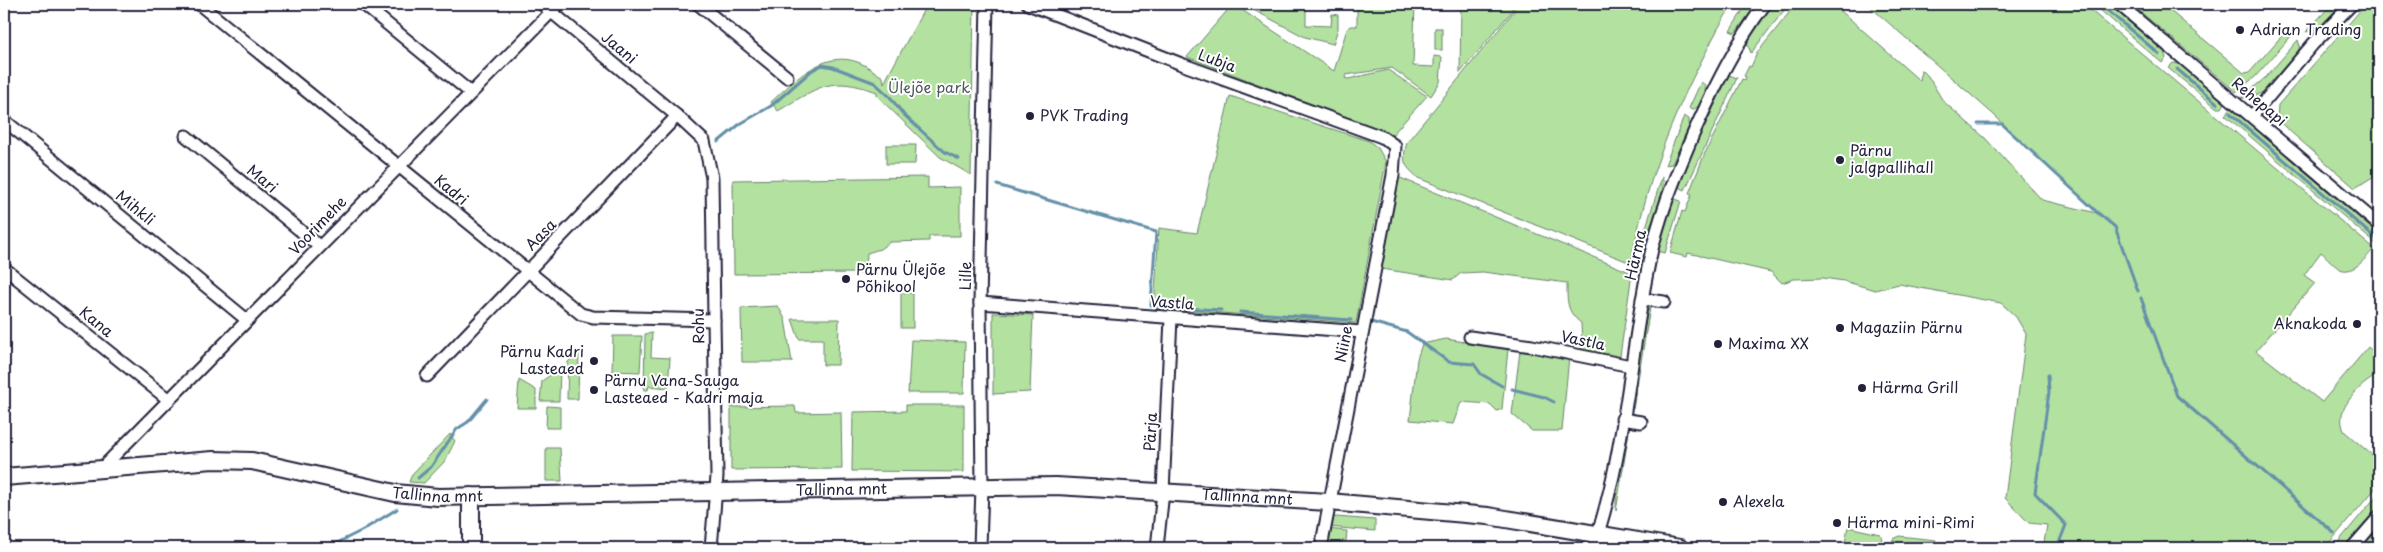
<svg xmlns="http://www.w3.org/2000/svg" width="2383" height="552" font-family="'Playpen Sans',sans-serif">
<style>
.green{fill:#b3e1a0;stroke:#6a826e}
.lines{fill:none;stroke-linecap:round;stroke-linejoin:round}
.stream{stroke:#6590a9;stroke-width:3}
.street-casing{stroke:#22223b;stroke-width:15}
.secondary-casing{stroke:#22223b;stroke-width:20}
.street{stroke:#fff;stroke-width:11}
.secondary{stroke:#fff;stroke-width:16}
.poi-dot{fill:#22223b;stroke:#fff;stroke-width:2}
.labels{text-anchor:middle;stroke-width:4;stroke-linejoin:round;paint-order:stroke}
.poi-label{font-size:15px;fill:#22223b;stroke:#fff;text-anchor:start}
.street-label{font-size:15px;fill:#22223b;stroke:#fff}
.park-label{font-size:15px;fill:#4e5b59;stroke:#fff}
</style>
<rect width="100%" height="100%" fill="#fff"/>
<filter id="ink" filterUnits="userSpaceOnUse"><feTurbulence type="fractalNoise" baseFrequency=".02" numOctaves="2"/><feDisplacementMap in="SourceGraphic" scale="10" xChannelSelector="R" yChannelSelector="G"/><feConvolveMatrix kernelMatrix="1 2 1 2 8 2 1 2 1" color-interpolation-filters="sRGB"/></filter>
<g filter="url(#ink)">
<g class="green">
<path d="M927,4H974L971,175L940,157L877,96V92C829,75 819,87 778,111L771,102C795,80 825,48 860,63C868,66 876,73 883,77L884,83Z"/>
<path d="M1233,4L1334,71L1347,29L1350,26H1357V4H1415L1413,66L1434,67V56L1442,57L1440,82L1431,96L1392,68L1346,75L1345,78L1348,79L1388,70L1427,96L1392,135L1187,57Z"/>
<path d="M1242,4H1306V25L1331,26L1332,14L1338,15V29L1333,44L1305,37Z"/>
<path d="M1461,4H1513L1512,11L1460,73Z"/>
<path d="M1514,4H1733C1722,20 1714,36 1705,54C1670,120 1644,190 1631,263L1418,178C1403,164 1402,162 1407,142L1514,11Z"/>
<path d="M1747,4H1757L1735,33L1730,31Z"/>
<path d="M1772,4H1789L1751,53L1747,43Z"/>
<path d="M1796,4H1833L1920,81L1921,69L1928,76L1943,101L1985,138L2042,200L2097,213L1994,115L1867,4H2083L2374,249C2366,257 2354,275 2340,269C2334,266 2327,257 2321,252L2304,275L2315,283L2256,351L2322,402L2368,347L2379,357V375C2366,379 2344,401 2342,415C2341,421 2342,426 2344,431L2379,461V484L2325,548H2043L2047,525L2029,523L2005,498L2026,334L2016,317L2001,303L1899,284L1875,290L1844,281L1823,278L1794,279L1782,283L1771,272L1688,253L1687,257L1670,253L1682,211L1685,212L1692,194L1689,193L1705,153L1742,79L1745,80L1746,77L1744,76L1749,66L1751,67L1757,53Z"/>
<path d="M2093,4H2108L2164,52L2166,58L2162,63Z"/>
<path d="M2131,4H2162L2244,73L2250,72L2285,32L2293,34L2255,77L2236,92Z"/>
<path d="M2332,4H2341L2318,29L2306,32Z"/>
<path d="M2366,4H2379V173L2355,188L2277,120L2278,105Z"/>
<rect x="1435" y="28" width="7" height="22"/>
<path d="M2298,40L2300,46L2298,52C2284,69 2267,100 2241,98L2266,77Z"/>
<path d="M2173,63L2180,64L2225,103L2222,108H2217L2168,68Z"/>
<path d="M1729,75L1737,78L1685,190L1679,187V181Z"/>
<path d="M1701,82L1705,85C1707,94 1701,108 1691,110L1689,108Z"/>
<path d="M1230,96L1369,141L1378,148L1386,162L1356,323L1154,308L1159,228L1197,233Z"/>
<path d="M2231,108L2375,232L2379,238L2377,245L2225,115Z"/>
<path d="M1684,116L1689,119V126L1672,164L1665,165Z"/>
<path d="M886,145H916L915,164H886Z"/>
<path d="M1393,175L1632,273L1619,363L1580,355L1582,345L1581,323C1566,312 1567,299 1567,283L1483,272L1461,273L1453,280L1375,268Z"/>
<path d="M928,177V188L960,187V236H929V241L890,242L880,249L867,253L866,273L734,274L733,180Z"/>
<path d="M1662,177C1667,185 1654,221 1648,231L1645,230Z"/>
<path d="M1675,199L1681,201L1665,253L1660,252L1659,247L1670,206Z"/>
<rect x="901" y="293" width="12" height="35"/>
<path d="M778,306L785,319L792,362H742L741,308Z"/>
<path d="M1650,308L1633,409L1631,404L1647,312Z"/>
<path d="M993,313L1033,315L1030,392L993,394Z"/>
<path d="M792,319H839L838,365H823V339H799Z"/>
<path d="M652,333L651,357L670,358L668,388L649,386L648,390H644L645,334Z"/>
<path d="M613,336H642L640,372L612,371Z"/>
<path d="M1446,339L1508,349L1502,409L1497,411L1490,404L1461,402L1453,424L1410,420L1417,359L1422,344Z"/>
<path d="M911,340L965,342L964,393H908Z"/>
<path d="M579,351L578,399H567L568,362Z"/>
<path d="M1520,351L1569,356L1562,431H1532L1512,414Z"/>
<path d="M560,368L559,401H540L542,381Z"/>
<path d="M519,380L536,390V408H517Z"/>
<path d="M906,405H964V472L852,471L853,412L906,411Z"/>
<path d="M547,406L560,407V428H546Z"/>
<path d="M795,406L796,413L841,412L842,469L731,470V407Z"/>
<path d="M1629,432L1616,511V497L1626,436Z"/>
<path d="M450,434L455,441L445,461L424,483L409,482L412,474Z"/>
<path d="M546,448H560L562,481H546Z"/>
<path d="M2379,493V506L2346,545L2340,548H2333Z"/>
<path d="M1336,517L1375,520V531L1328,527L1329,519Z"/>
<path d="M1848,527L1880,534L1882,537L1880,548H1844Z"/>
<path d="M2379,527V548H2361Z"/>
<path d="M1327,529L1347,531L1346,541H1342L1341,548H1325Z"/>
<path d="M1899,536L1936,540L1935,548H1891L1893,539Z"/>
</g>
<g class="lines">
<g class="stream">
<path d="M2100,4L2159,54"/>
<path d="M2177,69L2218,104"/>
<path d="M2230,113L2375,238"/>
<path d="M1978,124H2002L2098,213L2115,227L2138,291"/>
<path d="M718,142L740,124L771,106L811,71L822,65L833,67L875,83L890,97L903,114L926,135L945,152L959,159"/>
<path d="M997,185L1156,232L1151,305H1162"/>
<path d="M2141,298L2177,396L2334,533"/>
<path d="M1181,308L1221,310"/>
<path d="M1240,312L1351,320"/>
<path d="M1371,322L1407,332L1449,362L1474,364L1481,374L1502,386"/>
<path d="M2048,375L2049,392L2035,493L2066,525L2057,548"/>
<path d="M1512,389L1544,397L1554,402"/>
<path d="M418,478L431,467L457,429L468,422L487,399"/>
<path d="M327,548L363,530L397,509"/>
</g>
<defs>
<g id="street">
<path d="M199,4L581,314L593,317L714,320"/>
<path d="M363,4L471,93"/>
<path d="M542,4L677,116L704,141L712,178L714,320L717,476L711,548"/>
<path d="M698,4L787,77"/>
<path d="M1028,4L1184,65L1382,137L1395,146L1393,175L1321,548"/>
<path d="M2119,4L2379,225"/>
<path d="M2252,116L2313,44L2352,4"/>
<path d="M4,120L247,320"/>
<path d="M186,136L319,246"/>
<path d="M4,268L169,400"/>
<path d="M1642,299L1664,302"/>
<path d="M980,303L1362,332"/>
<path d="M1470,337L1532,346L1631,366"/>
<path d="M427,376L677,116"/>
<path d="M1622,419L1641,422"/>
<path d="M100,470L559,4"/>
<path d="M980,548L982,487L980,303L987,4"/>
<path d="M1157,548L1163,492L1171,318"/>
<path d="M1593,548C1624,460 1629,364 1647,273C1656,222 1675,177 1695,130C1715,86 1736,43 1765,4"/>
<path d="M2352,548L2379,517"/>
</g>
<g id="secondary">
<path id="s1" d="M4,477L213,460L252,461L395,493L438,497L1056,486L1329,502L1488,516L1680,548"/>
<path d="M471,548V496"/>
</g>
</defs>
<use href="#street" class="street-casing"/>
<use href="#secondary" class="secondary-casing"/>
<use href="#street" class="street"/>
<use href="#secondary" class="secondary"/>
</g>
</g>
<g class="poi-dot">
<circle cx="2240" cy="30" r="5"/>
<circle cx="1030" cy="116" r="5"/>
<circle cx="1840" cy="160" r="5"/>
<circle cx="846" cy="279" r="5"/>
<circle cx="2357" cy="324" r="5"/>
<circle cx="1840" cy="328" r="5"/>
<circle cx="1718" cy="344" r="5"/>
<circle cx="594" cy="361" r="5"/>
<circle cx="1862" cy="388" r="5"/>
<circle cx="594" cy="390" r="5"/>
<circle cx="1723" cy="502" r="5"/>
<circle cx="1837" cy="523" r="5"/>
</g>
<g class="labels">
<g class="poi-label">
<text x="2250" y="35">Adrian Trading</text>
<text x="1040" y="121">PVK Trading</text>
<text x="1850" y="156">Pärnu<tspan x="1850" dy="17">jalgpallihall</tspan></text>
<text x="856" y="275">Pärnu Ülejõe<tspan x="856" dy="17">Põhikool</tspan></text>
<text x="2347" y="329" text-anchor="end">Aknakoda</text>
<text x="1850" y="333">Magaziin Pärnu</text>
<text x="1728" y="349">Maxima XX</text>
<text x="584" y="357" text-anchor="end">Pärnu Kadri<tspan x="584" dy="17">Lasteaed</tspan></text>
<text x="604" y="386">Pärnu Vana-Sauga<tspan x="604" dy="17">Lasteaed - Kadri maja</tspan></text>
<text x="1872" y="393">Härma Grill</text>
<text x="1733" y="507">Alexela</text>
<text x="1847" y="528">Härma mini-Rimi</text>
</g>
<g class="street-label">
<text transform="translate(619 48) rotate(40)" y="5">Jaani</text>
<text transform="translate(1217 61) rotate(20)" y="5">Lubja</text>
<text transform="translate(2259 102) rotate(40)" y="5">Rehepapi</text>
<text transform="translate(262 179) rotate(40)" y="5">Mari</text>
<text transform="translate(451 190) rotate(39)" y="5">Kadri</text>
<text transform="translate(135 208) rotate(39)" y="5">Mihkli</text>
<text transform="translate(318 226) rotate(-46)" y="5">Voorimehe</text>
<text transform="translate(541 235) rotate(-46)" y="5">Aasa</text>
<text transform="translate(1636 255) rotate(-78)" y="5">Härma</text>
<text transform="translate(966 276) rotate(-89)" y="5">Lille</text>
<text transform="translate(1172 303) rotate(4)" y="5">Vastla</text>
<text transform="translate(96 322) rotate(39)" y="5">Kana</text>
<text transform="translate(699 326) rotate(-91)" y="5">Rohu</text>
<text transform="translate(1583 341) rotate(12)" y="5">Vastla</text>
<text transform="translate(1344 344) rotate(-79)" y="5">Niine</text>
<text transform="translate(1151 432) rotate(-87)" y="5">Pärja</text>
<text dy="5" stroke="none"><textPath href="#s1" startOffset="842">Tallinna mnt</textPath></text>
<text dy="5" stroke="none"><textPath href="#s1" startOffset="438">Tallinna mnt</textPath></text>
<text dy="5" stroke="none"><textPath href="#s1" startOffset="1248">Tallinna mnt</textPath></text>
</g>
<g class="park-label">
<text x="929" y="93">Ülejõe park</text>
</g>
</g>
<rect width="2383" height="552" fill="none" stroke="#fff" stroke-width="20"/>
<rect x="10" y="10" width="2363" height="532" fill="none" stroke="#22223b" stroke-width="2" filter="url(#ink)"/>
</svg>
